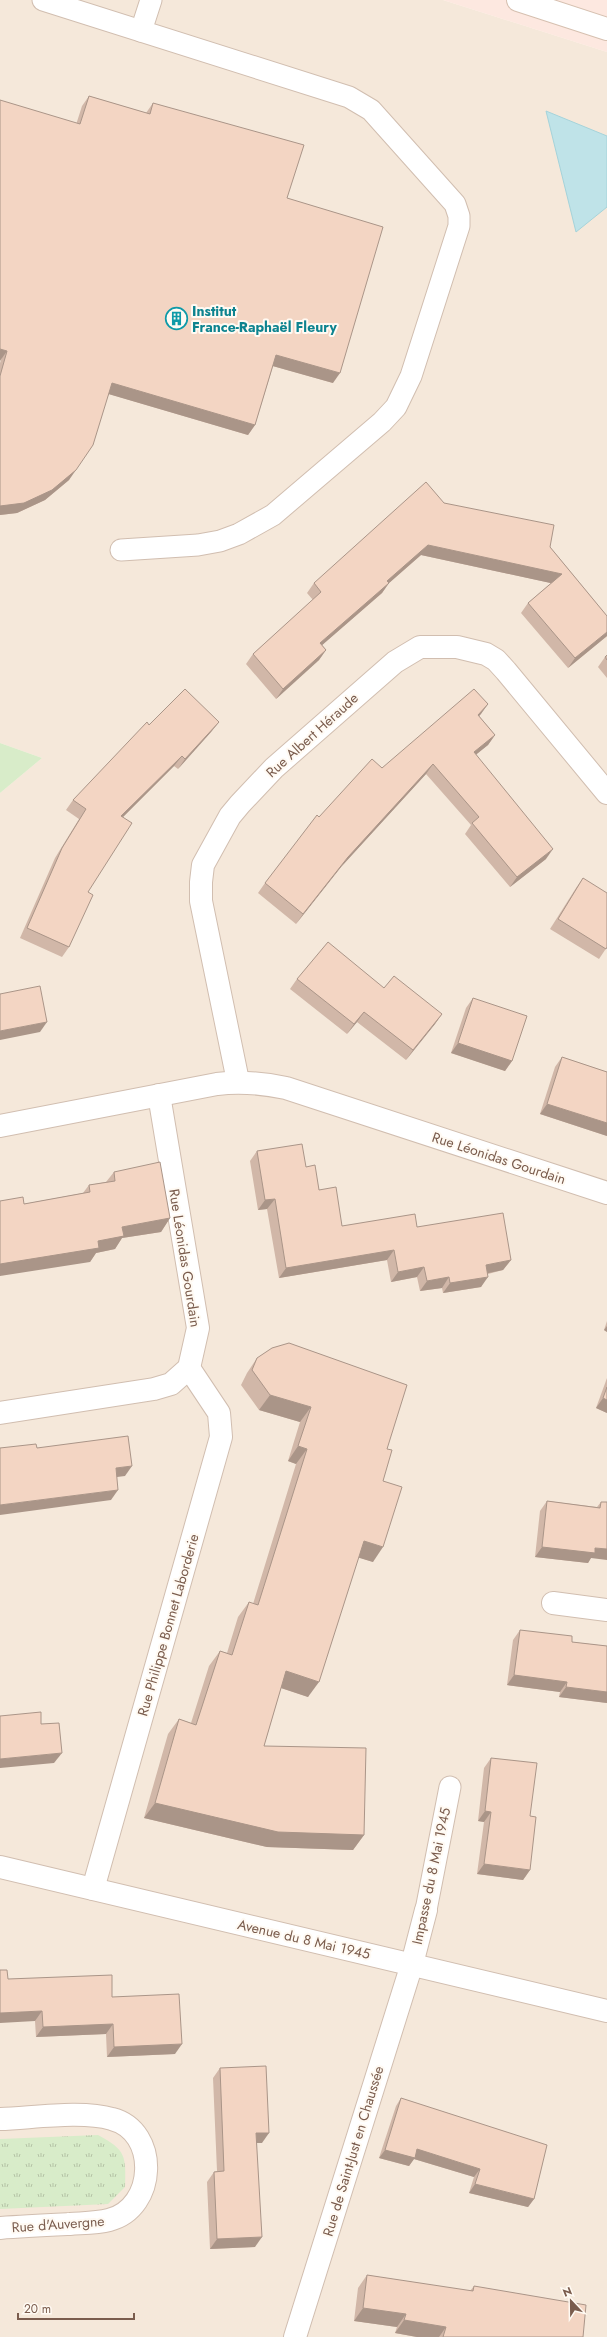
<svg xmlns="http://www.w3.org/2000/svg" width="607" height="2337" font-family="Jost,sans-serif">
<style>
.residential{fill:#f5e8da}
.commercial{fill:#fde8e0}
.grass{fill:url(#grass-tufts)}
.garden{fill:#d8ecc9}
.water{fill:#bfe3e8;stroke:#a5d3da}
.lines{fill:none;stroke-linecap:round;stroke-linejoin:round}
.lane-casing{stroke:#d1beb0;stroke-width:23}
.street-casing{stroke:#d1beb0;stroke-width:24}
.secondary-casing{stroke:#d6c0b0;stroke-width:24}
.lane{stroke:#fff;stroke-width:21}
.street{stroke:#fff;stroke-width:22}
.secondary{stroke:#fff;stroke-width:22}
.wall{fill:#d1b7a8}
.shaded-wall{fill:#aa9588}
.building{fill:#f3d5c3;stroke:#aa9588}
.labels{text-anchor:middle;stroke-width:4;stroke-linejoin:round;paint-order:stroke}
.culture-label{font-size:14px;font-weight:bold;fill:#0d838f;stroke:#fffaf3;text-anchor:start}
.street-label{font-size:14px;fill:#7a5c4d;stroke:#fffaf3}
</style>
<defs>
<pattern id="grass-tufts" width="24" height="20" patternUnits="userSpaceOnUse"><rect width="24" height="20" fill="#d8ecc9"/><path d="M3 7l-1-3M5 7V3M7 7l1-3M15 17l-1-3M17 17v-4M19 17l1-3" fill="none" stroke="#b4c2a5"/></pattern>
</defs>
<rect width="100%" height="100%" fill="#fdf6ec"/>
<path class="residential" d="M0,0H443L607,52V2337H0V793L42,758L0,743Z"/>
<path class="commercial" d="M443,0H607V52Z"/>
<path class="grass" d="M98,2135C126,2150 126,2156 125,2187L108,2204L0,2209V2139Z"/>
<path class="garden" d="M0,743L42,758L0,793Z"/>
<path class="water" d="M546,111L607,136V207L576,232Z"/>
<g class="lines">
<defs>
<g id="lane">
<path d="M43,0L349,97L371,110L455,204L459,216V226L411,376L396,407L382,422L273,515L239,534L220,541L198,545L121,550"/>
<path d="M141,31L151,0"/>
<path d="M426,1910L450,1787"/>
</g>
<g id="street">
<path d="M238,1081L201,901V882L203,865L230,816L240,804L274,768L395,662L420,647H457L486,654L496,660L506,671L607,793"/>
<path d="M0,1126L217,1084C241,1081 262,1083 286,1088L607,1193"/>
<path d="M0,1413L154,1389L171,1384L189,1368L198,1328L159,1095"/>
<path d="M553,1603L607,1610"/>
<path d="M0,1867L607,2011"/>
<path d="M93,1889L221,1437L219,1413L189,1368"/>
<path d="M0,2119C32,2118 82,2110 112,2119C159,2131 157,2208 109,2220C97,2223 83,2223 70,2224C47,2225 23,2226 0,2228"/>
<path d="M295,2337L412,1964L426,1910"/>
</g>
<path id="secondary" d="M518,0L607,29"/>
</defs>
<use href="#lane" class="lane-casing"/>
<use href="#street" class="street-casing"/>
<use href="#secondary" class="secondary-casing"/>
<use href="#lane" class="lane"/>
<use href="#street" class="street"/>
<use href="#secondary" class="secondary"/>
</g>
<g class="wall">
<path d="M89,96L146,113L153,103L287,198L333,383L273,366L255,425L248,435L109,394L69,480L45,500L17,513L0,515V363L82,106Z"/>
<path d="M444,503L550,547L607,616V636L568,668L521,613L528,603L551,583L421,555L389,583L382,593L322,645L326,650L319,660L276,699L246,664L253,654L313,600L307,593L314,583Z"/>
<path d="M607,655V678L598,667L605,657Z"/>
<path d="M488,704L479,716L495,735L488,745L476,754L546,859L510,887L465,834L471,825L426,774L341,867L296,924L258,893L265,883L319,817L382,768Z"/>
<path d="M219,722L211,732L178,769L174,766L123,817L88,892L69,947L62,957L20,938L55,858L79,819L66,810L73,800L149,725Z"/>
<path d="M583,878L607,947L599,959L550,929L576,888Z"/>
<path d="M297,979L384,988L442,1014L435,1024L406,1060L357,1022L347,1034L290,989Z"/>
<path d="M473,998L512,1061L505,1071L451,1053L466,1008Z"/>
<path d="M562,1057L607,1072V1136L540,1114L555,1067Z"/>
<path d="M257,1151L306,1167L319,1190L342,1226L417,1227L511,1260L503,1270L488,1274L481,1287L443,1293L442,1288L420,1291L417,1277L391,1282L387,1260L279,1278L267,1209L258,1210L250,1161Z"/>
<path d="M114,1172L170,1218L161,1232L122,1238L115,1249L96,1253L90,1262L24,1204L83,1193L89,1185L106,1182Z"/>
<path d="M607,1321V1332L604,1330Z"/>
<path d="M257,1358L387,1449L373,1562L358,1557L308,1697L281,1688L264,1746L364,1835L353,1850L267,1847L144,1818L168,1734L179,1719L191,1723L209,1666L220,1651L227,1653L238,1617L249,1602L253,1604L296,1464L288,1461L300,1422L259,1410L241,1385L247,1373Z"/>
<path d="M607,1378V1413L596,1408Z"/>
<path d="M547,1501L597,1507L601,1502L591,1558L588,1563L535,1557L540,1511Z"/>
<path d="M520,1630L572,1642L607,1646V1703L559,1697L560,1692L507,1685L513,1640Z"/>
<path d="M491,1758L530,1816V1870L523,1880L477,1874L484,1822L478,1821L484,1768Z"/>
<path d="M8,1979L112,1997L175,2054L107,2057L106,2034L36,2037L35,2021Z"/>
<path d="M220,2068L262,2143H257L255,2247L210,2249L207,2182L214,2172L217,2171L213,2078Z"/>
<path d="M401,2098L534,2199L528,2207L469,2193L474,2177L414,2159L409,2166L379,2158L396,2106Z"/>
<path d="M367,2275L470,2291L474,2286L583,2337H417L395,2333L397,2327L354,2321L358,2288Z"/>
</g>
<g class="shaded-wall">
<path d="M0,349L7,351L0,361Z"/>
<path d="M276,355L340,373L333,383L269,365Z"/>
<path d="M112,383L255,425L248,435L105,393Z"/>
<path d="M76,470L69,480L45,500L17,513L0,515V506Z"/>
<path d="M428,545L562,574L555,584L421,555L380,591L387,581Z"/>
<path d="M389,583L382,593L313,653L320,643Z"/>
<path d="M607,632V636L568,668L575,658Z"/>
<path d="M326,650L319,660L276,699L283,689Z"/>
<path d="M488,704L481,714L471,725L478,715Z"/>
<path d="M219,722L211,732L178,769L185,759Z"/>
<path d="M495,735L488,745L467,762L474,752Z"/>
<path d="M182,756L174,766L114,826L121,816Z"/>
<path d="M433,764L426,774L341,867L296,924L303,914L348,857Z"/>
<path d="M553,849L546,859L510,887L517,877Z"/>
<path d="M364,1012L357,1022L347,1034L354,1024Z"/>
<path d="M442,1014L435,1024L406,1060L413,1050Z"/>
<path d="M47,1022L40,1032L0,1040V1031Z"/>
<path d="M458,1043L512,1061L505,1071L451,1053Z"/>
<path d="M547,1104L607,1123V1136L540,1114Z"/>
<path d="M275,1199L267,1209L258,1210L265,1200Z"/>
<path d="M170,1218L161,1232L122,1238L115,1249L96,1253L90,1262L0,1276V1264L122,1227Z"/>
<path d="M394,1250L387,1260L279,1278L286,1268Z"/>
<path d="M511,1260L503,1270L479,1275L486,1265Z"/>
<path d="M424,1267L417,1277L391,1282L398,1272Z"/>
<path d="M449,1277L442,1288L420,1291L427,1281Z"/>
<path d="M488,1277L481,1287L443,1293L450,1283Z"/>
<path d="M607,1326V1332L604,1330Z"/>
<path d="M270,1395L311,1407L300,1422L259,1410Z"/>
<path d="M603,1398L607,1400V1413L596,1408Z"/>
<path d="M298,1446L307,1449L296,1464L288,1461Z"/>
<path d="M132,1466L125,1476L109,1478L116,1468Z"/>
<path d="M118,1490L111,1500L0,1515V1505Z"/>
<path d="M364,1541L383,1547L373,1562L353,1556Z"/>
<path d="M542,1547L595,1548L607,1549V1560L591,1558L588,1563L535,1557Z"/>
<path d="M286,1671L319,1682L308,1697L275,1686Z"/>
<path d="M514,1675L567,1682L560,1692L507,1685Z"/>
<path d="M566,1687L607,1692V1703L559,1697Z"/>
<path d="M62,1753L54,1763L0,1768V1759Z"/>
<path d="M155,1803L364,1835L353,1850L267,1847L144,1818Z"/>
<path d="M485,1811L491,1812L484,1822L478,1821Z"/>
<path d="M484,1864L530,1870L523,1880L477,1874Z"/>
<path d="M42,2011L35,2021L0,2023V2013Z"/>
<path d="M113,2024L106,2034L36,2037L43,2027Z"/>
<path d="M182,2044L175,2054L107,2057L114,2047Z"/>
<path d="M256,2133H269L262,2143H249Z"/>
<path d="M417,2149L480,2169L474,2177L414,2159L409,2166L379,2158L385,2150Z"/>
<path d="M475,2184L534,2199L528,2207L469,2193Z"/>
<path d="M262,2237L255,2247L210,2249L217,2239Z"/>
<path d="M363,2308L406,2314L397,2327L354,2321Z"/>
<path d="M404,2320L446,2327L439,2337H417L395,2333Z"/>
</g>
<g class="building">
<path d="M89,96L150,114L153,103L304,145L287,198L383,227L340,373L276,355L255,425L112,383L93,445L76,470L52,490L24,503L0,506V376L7,351L0,349V100L80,124Z"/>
<path d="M426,482L444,503L554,525L550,547L607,616V632L575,658L528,603L562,574L428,545L387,581L389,583L320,643L326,650L283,689L253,654L321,592L314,583Z"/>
<path d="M607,655V660L605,657Z"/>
<path d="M185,689L219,722L185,759L182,756L121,816L132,823L88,892L93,895L69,947L27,928L62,848L86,809L73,800L147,722L149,725Z"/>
<path d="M474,689L488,704L478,715L495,735L474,752L553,849L517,877L472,823L479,817L433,764L348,857L303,914L265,883L317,815L319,817L372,759L382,768Z"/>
<path d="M583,878L607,893V947L606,949L558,919Z"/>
<path d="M328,942L384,988L394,976L442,1014L413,1050L364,1012L354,1024L297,979Z"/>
<path d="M40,986L47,1022L0,1031V994Z"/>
<path d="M473,998L527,1016L512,1061L458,1043Z"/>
<path d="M562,1057L607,1072V1123L547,1104Z"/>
<path d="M302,1144L306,1167L315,1165L319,1190L336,1187L342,1226L415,1214L417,1227L503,1213L511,1260L486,1265L488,1277L450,1283L449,1277L427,1281L424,1267L398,1272L394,1250L286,1268L275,1199L265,1200L257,1151Z"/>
<path d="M160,1162L170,1218L122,1227L124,1236L98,1241L99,1248L0,1264V1201L23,1197L24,1204L90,1192L89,1185L115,1181L114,1172Z"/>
<path d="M289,1343L407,1385L387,1449L392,1450L383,1481L402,1487L383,1547L364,1541L319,1682L286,1671L264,1746L366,1748L364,1835L278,1832L155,1803L179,1719L196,1725L220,1651L232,1655L249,1602L258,1605L307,1449L298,1446L311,1407L270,1395L252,1370L257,1358L272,1348Z"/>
<path d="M607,1387V1400L603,1398Z"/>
<path d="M128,1436L132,1466L116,1468L118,1490L0,1505V1448L36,1444L37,1448Z"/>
<path d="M547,1501L600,1508L601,1502H607V1549L595,1548V1553L542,1547Z"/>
<path d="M520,1630L572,1636V1642L607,1646V1692L566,1687L567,1682L514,1675Z"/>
<path d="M41,1712V1724L59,1723L62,1753L0,1759V1716Z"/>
<path d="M491,1758L537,1763L530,1816L536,1817L530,1870L484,1864L491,1812L485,1811Z"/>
<path d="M0,1970H7L8,1979L112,1975V1997L179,1994L182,2044L114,2047L113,2024L43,2027L42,2011L0,2013Z"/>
<path d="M266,2066L269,2133H256L262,2237L217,2239L214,2172L224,2171L220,2068Z"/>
<path d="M401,2098L547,2145L534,2199L475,2184L480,2169L417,2149L415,2158L385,2150Z"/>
<path d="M367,2275L473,2291L474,2286L586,2305L583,2337H443L446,2327L404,2320L406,2314L363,2308Z"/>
</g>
<defs>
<symbol id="building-ring" viewBox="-11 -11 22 22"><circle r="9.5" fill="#fffaf3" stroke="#0f9aa8" stroke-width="1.5"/><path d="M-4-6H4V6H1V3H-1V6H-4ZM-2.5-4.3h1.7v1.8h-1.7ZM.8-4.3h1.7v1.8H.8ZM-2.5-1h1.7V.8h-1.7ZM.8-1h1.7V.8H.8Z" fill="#0f9aa8"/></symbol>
</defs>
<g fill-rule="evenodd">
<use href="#building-ring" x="164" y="306" width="25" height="25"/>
</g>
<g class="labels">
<g class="culture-label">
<text x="192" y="316">Institut<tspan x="192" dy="16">France-Raphaël Fleury</tspan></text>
</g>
<g class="street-label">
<text transform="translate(312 735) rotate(-42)" y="5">Rue Albert Héraude</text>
<text transform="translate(499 1158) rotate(18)" y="5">Rue Léonidas Gourdain</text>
<text transform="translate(185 1258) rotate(81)" y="5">Rue Léonidas Gourdain</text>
<text transform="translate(168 1625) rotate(-74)" y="5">Rue Philippe Bonnet Laborderie</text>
<text transform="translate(431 1876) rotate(-78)" y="5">Impasse du 8 Mai 1945</text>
<text transform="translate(304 1939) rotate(13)" y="5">Avenue du 8 Mai 1945</text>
<text transform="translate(353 2151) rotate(-73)" y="5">Rue de Saint-Just en Chaussée</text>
<text transform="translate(58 2224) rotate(-4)" y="5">Rue d'Auvergne</text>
</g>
</g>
<g transform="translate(571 2301) rotate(338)" stroke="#fffaf3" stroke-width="3" paint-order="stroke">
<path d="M0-3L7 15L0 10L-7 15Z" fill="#7a5c4d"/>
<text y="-6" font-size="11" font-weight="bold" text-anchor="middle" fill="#7a5c4d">N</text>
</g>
<path d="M18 2313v6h116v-6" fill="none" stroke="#7a5c4d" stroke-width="2"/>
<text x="24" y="2313" font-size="12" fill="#7a5c4d" stroke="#fffaf3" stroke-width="3" paint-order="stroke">20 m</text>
</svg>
